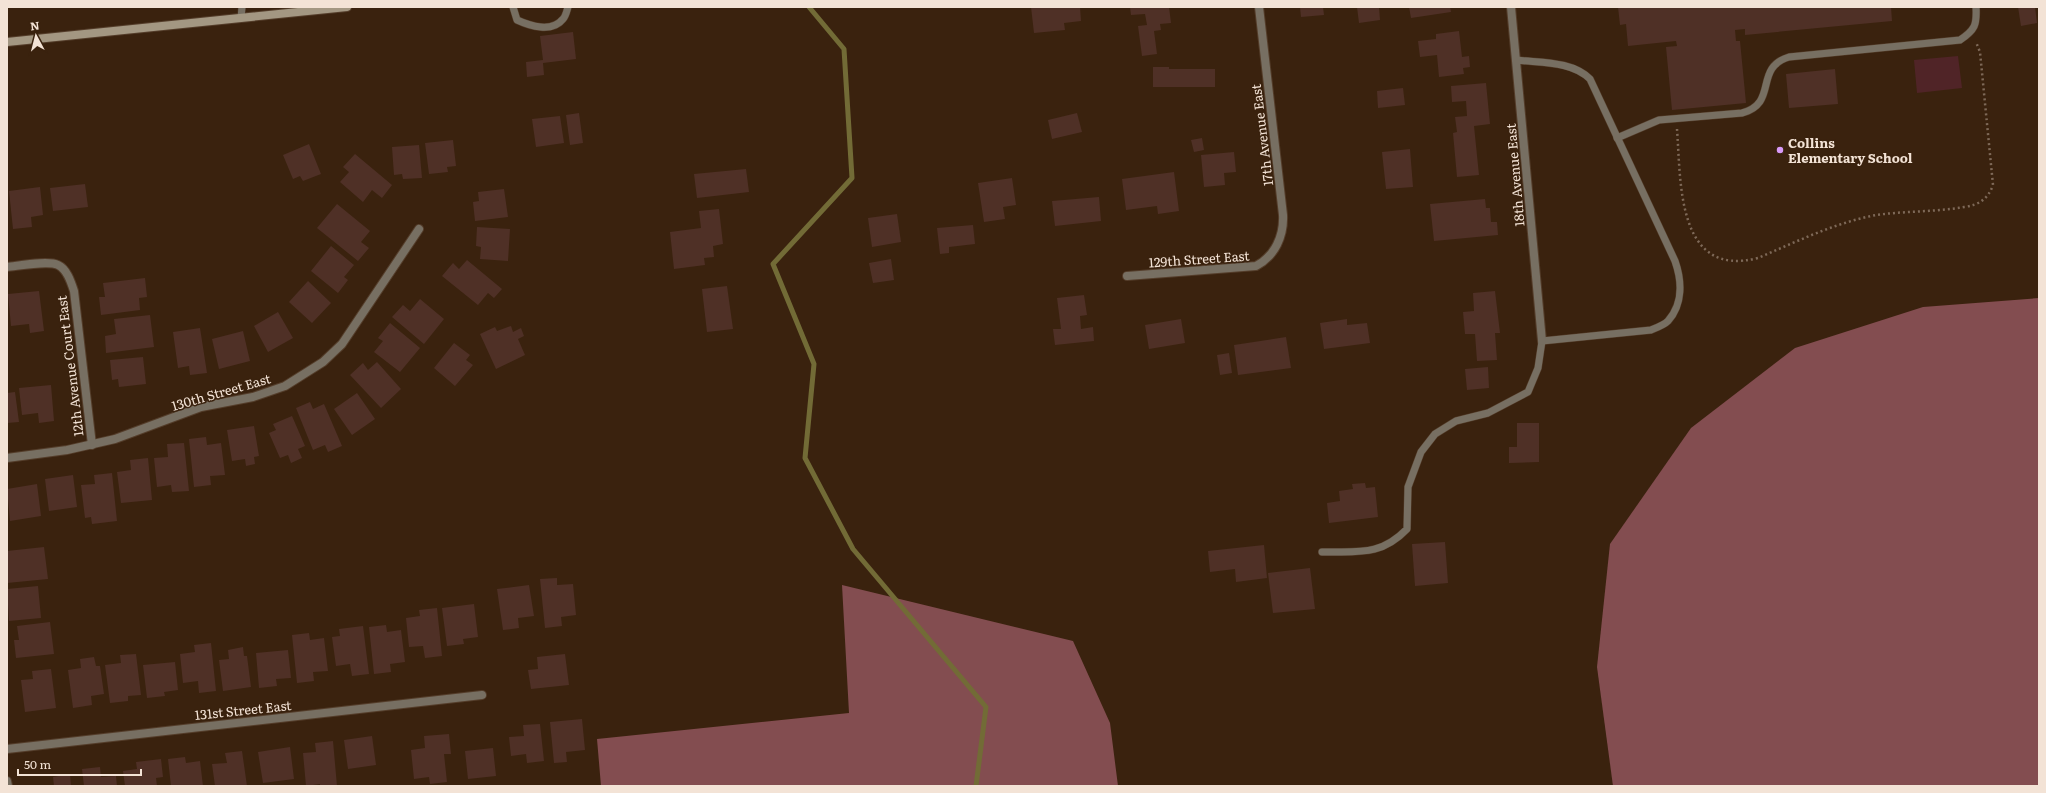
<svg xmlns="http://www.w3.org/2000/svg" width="2046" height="793" font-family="Literata,serif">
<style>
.green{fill:#502427}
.forest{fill:#834d50}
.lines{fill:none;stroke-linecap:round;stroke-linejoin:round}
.stream{stroke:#726b36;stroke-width:5}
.building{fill:#4f3026}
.lane-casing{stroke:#543d2a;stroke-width:8}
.street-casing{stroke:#543d2a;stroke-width:10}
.secondary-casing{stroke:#543d2a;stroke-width:10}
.path{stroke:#7e6958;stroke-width:2.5;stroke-dasharray:2 3;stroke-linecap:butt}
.lane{stroke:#776f62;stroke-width:7}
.street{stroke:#776f62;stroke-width:8}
.secondary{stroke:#a39782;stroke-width:8}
.poi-dot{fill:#d89af8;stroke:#3a220e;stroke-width:1.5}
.labels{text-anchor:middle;stroke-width:3;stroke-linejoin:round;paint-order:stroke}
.street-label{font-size:13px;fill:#f3e3d6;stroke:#3a220e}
.poi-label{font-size:13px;font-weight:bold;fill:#f3e3d6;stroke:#3a220e;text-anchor:start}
</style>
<rect width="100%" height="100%" fill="#3a220e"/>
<path class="green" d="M1958,56L1962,88L1917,93L1914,60Z"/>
<g class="forest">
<path d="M2039,298V786H1613L1597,667L1610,544L1691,428L1795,348L1923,307Z"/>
<path d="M842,585L1073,641L1110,723L1118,786H601L597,739L849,713Z"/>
</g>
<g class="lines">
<path class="stream" d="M809,7L844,49L852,178L773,264L814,364L805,458L853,549L986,707L976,786"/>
</g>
<g class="building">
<path d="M1031,7H1080L1081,21L1064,23L1065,30L1034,33Z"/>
<path d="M1130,7H1169L1171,23L1160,24L1161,30L1154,31L1157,54L1142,56L1138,26L1147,25L1145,14L1131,15Z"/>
<path d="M1300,7H1323L1324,15L1301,17Z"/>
<path d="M1357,7H1379L1380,20L1359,23Z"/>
<path d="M1409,7H1450L1451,12L1411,18Z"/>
<path d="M1618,7H1891L1892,21L1745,35V29L1735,30L1736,41H1740L1746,103L1672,110L1666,47L1677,46L1676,41L1628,46L1626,24L1620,25Z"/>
<path d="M2018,7H2035L2037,23L2021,26Z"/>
<path d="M1459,31L1462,57L1469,56L1470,67L1463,68L1464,74L1439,77L1437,55L1420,57L1418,41L1436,39V34Z"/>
<path d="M573,32L576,59L543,63L544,75L527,77L526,62L543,60L540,36Z"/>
<path d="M1153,67H1169V69H1215V87H1153Z"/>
<path d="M1835,69L1838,104L1789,108L1786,74Z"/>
<path d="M1486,83L1490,124L1474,126L1479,175L1457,177L1453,133L1457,132L1455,117L1467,116L1466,101L1452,102L1451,86Z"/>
<path d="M1403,88L1405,105L1378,108L1377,91Z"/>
<path d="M579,113L583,143L570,145L566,115Z"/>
<path d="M1077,113L1082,132L1052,139L1048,120Z"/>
<path d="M560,116L564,143L536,147L532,119Z"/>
<path d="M1202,138L1204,150L1194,152L1191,140Z"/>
<path d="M453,140L456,166L447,167L448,172L429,174L425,143Z"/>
<path d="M309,144L321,174L303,181L300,176L293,179L283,155Z"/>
<path d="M419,145L422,178L403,179L402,174L394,175L392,147Z"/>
<path d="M1410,149L1413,187L1386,189L1382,152Z"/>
<path d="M1234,152L1236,172L1224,173L1225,185L1204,187L1201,155Z"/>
<path d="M355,154L392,185L382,198L372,190L363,202L340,182L349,172L343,167Z"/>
<path d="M746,169L749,192L697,198L694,174Z"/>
<path d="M1174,172L1179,211L1158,214L1157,206L1126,210L1122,179Z"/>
<path d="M1012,178L1016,205L1003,207L1005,219L984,222L978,183Z"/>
<path d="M85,184L88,207L53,211L50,188Z"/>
<path d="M40,187L43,215L31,217L32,227L13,229L9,191Z"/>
<path d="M504,189L508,217L475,221L473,202L479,201L478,192Z"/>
<path d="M1099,197L1101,221L1055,226L1052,201Z"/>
<path d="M1485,199L1486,208H1490L1491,222H1497L1498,235L1434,241L1430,204Z"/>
<path d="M337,204L370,231L361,242L369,248L358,261L317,228Z"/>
<path d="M719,209L723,244L713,246L714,257L704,258L705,265L674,269L670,232L701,228L699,211Z"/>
<path d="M897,214L901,242L872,247L868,218Z"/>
<path d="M973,225L975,244L949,247V253L940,254L937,228Z"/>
<path d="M477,227L510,229L508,261L480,259L481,247L476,246Z"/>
<path d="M331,246L354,265L344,277L348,280L338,293L311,271Z"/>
<path d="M891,259L894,280L873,283L869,263Z"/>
<path d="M467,260L502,289L494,298L488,293L478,305L442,276L453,263L459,269Z"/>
<path d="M145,278L147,297L139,298L140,310L101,315L99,297H105L103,283Z"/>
<path d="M308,281L331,303L312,323L289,302Z"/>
<path d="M727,286L733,329L707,332L702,289Z"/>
<path d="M39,291L44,331L30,333L29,324L11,326L8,294Z"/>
<path d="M1495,291L1500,333H1495L1497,360L1477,361L1475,334H1465L1463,312L1474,311L1473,293Z"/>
<path d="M1084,295L1087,315L1080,316L1081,329L1093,327L1094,341L1055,345L1053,329H1061L1057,298Z"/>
<path d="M420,299L444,319L424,344L392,317L403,305L410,311Z"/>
<path d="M278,312L293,338L268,352L254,326Z"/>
<path d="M150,315L154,347L106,353L105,336L116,334L114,319Z"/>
<path d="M1181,319L1185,343L1149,349L1145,325Z"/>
<path d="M1347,319V325L1367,323L1370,343L1324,349L1320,323Z"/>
<path d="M390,323L420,348L400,372L374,352L383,341L378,338Z"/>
<path d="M511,326L513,332L521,328L524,336L518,339L525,355L496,369L480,334L495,327L497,331Z"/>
<path d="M200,328L207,373L190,375L189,366L178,368L173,332Z"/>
<path d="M243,331L250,361L219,369L212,339Z"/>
<path d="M1286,337L1291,368L1238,375L1234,345Z"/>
<path d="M454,343L470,355L466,360L473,365L455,386L434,368Z"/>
<path d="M1229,353L1232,373L1220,375L1217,355Z"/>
<path d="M143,357L146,384L119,387L118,379L112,380L110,360Z"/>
<path d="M377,362L401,389L381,408L350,375L363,363L368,370Z"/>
<path d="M1488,367L1489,388L1467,390L1465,369Z"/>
<path d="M51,385L54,421L39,423L38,413L22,415L19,388Z"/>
<path d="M15,392L19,422L7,423V393Z"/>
<path d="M357,393L375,419L352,435L334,409Z"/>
<path d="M310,402L313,409L324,404L342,446L328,452L325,445L313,450L296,408Z"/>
<path d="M292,416L305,446L298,449L302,458L291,463L288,455L280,458L269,433L276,430L273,424Z"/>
<path d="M1517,423H1539V462L1509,463V447H1517Z"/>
<path d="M254,426L259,456L254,457L255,464L246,466L245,459L232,461L227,430Z"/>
<path d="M206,437L207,445L221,443L225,475L210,476L211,485L194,487L189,439Z"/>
<path d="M184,443L189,491L172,492L171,485L157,487L154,458L168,457L167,444Z"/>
<path d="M148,458L152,500L121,503L117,472L131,470L130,460Z"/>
<path d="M112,473L117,521L92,524L91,517L85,518L81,485L95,484L94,475Z"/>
<path d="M73,475L77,507L49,511L45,479Z"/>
<path d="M1365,483L1366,488L1375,487L1378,517L1329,523L1327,503L1340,501L1339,491L1353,489L1352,484Z"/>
<path d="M37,484L41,516L10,521L7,489Z"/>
<path d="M1445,542L1448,583L1415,586L1412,544Z"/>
<path d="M1264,545L1267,578L1236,582L1235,569L1210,572L1208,551Z"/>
<path d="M44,547L48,579L7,583V551Z"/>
<path d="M1310,568L1315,609L1273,613L1268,573Z"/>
<path d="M557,578V585L573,584L576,615L561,617L562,626L545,628L540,579Z"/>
<path d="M529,585L534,616L518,618L519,628L503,630L497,589Z"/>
<path d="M38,586L41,618L9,621L7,589Z"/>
<path d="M474,604L478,637L463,639L464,644L447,646L442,608Z"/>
<path d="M437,608L442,656L425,658L423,646L409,647L406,618L420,616L419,610Z"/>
<path d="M50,622L54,654L16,658L14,640H19L17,626Z"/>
<path d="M386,625L387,632L401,630L405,662L390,664L391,672L374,674L369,627Z"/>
<path d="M363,626L369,674L352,676L350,664L336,666L332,637L340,636L339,629Z"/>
<path d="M309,633L310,640L324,638L328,671L313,672L314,681L297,683L292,635Z"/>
<path d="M211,643L216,691L199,693L198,681L183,683L180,654L195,652L194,645Z"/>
<path d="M243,647L244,656H247L251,687L223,691L219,660L229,659L228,650Z"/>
<path d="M288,650L291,678L276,679L277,686L259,688L256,653Z"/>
<path d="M136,654L141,695L128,696V701L110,703L105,665L121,663L120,655Z"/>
<path d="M565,654L569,685L531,689L528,670L538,669L537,657Z"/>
<path d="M94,657L96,666H100L104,694L91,696L92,705L73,708L68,670L81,668L80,659Z"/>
<path d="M175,662L178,690L164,692L165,696L147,698L143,665Z"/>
<path d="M51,669L56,708L25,712L21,680L33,679L32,671Z"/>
<path d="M582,719L585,750L566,752L567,762L554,763L550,722Z"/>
<path d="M540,724L544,761L527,763L526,754L511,756L509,737L524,736L523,725Z"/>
<path d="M449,734L451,754H444L447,782L430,784L429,777L414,779L411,750L425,748L424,736Z"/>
<path d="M372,736L376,765L348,769L344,740Z"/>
<path d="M333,741L337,786H320V784L306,786L303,753L316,752L315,743Z"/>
<path d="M290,747L294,779L263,783L258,752Z"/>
<path d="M493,748L496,776L468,779L465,751Z"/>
<path d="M242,751L247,786H215L212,764L227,763L225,753Z"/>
<path d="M185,757L186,763L200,761L203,786H171L168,759Z"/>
<path d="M161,759L163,777L156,778L157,786H125L123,771L137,769L136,762Z"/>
<path d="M100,767L101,777L116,776L117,786H84L82,769Z"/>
<path d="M70,774L71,786H54L53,777Z"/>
</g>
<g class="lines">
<defs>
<g id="lane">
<path d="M513,7L517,20C530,26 552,33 563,19C566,16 567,10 568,7"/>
<path d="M241,18L242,7"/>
<path d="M1617,138L1659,120L1742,113C1779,103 1753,68 1789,57L1960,40C1975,30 1977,25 1976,7"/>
<path d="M1322,552C1357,551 1380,557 1407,529L1408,487L1421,452L1435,434L1456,421L1488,413L1528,392L1538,368L1542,341L1651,330C1656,328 1664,325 1668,321C1683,304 1682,281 1675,261L1590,79C1572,61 1541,63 1517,60"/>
</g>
<g id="street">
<path d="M1511,7L1542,341"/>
<path d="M7,267C18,266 48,260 58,265C67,269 71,282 74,291L92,445"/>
<path d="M1127,276L1256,266C1275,256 1284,236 1283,215L1259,7"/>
<path d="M7,458L67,450L115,439L201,407L253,397L285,386L323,362L342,344L419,229"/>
<path d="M7,749L482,695"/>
<path d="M7,781L8,786"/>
</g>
<path id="secondary" d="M7,42L347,7"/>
</defs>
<use href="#lane" class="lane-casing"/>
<use href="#street" class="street-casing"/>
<use href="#secondary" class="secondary-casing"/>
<path class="path" d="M1677,129C1681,181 1676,279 1758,258C1796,242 1834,223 1876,215C1905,211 1935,212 1964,207C1979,205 1988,199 1993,185L1980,52L1976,42"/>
<use href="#lane" class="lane"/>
<use href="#street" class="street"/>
<use href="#secondary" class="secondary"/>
</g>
<circle class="poi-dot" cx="1780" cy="150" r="4"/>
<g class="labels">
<g class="street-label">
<text transform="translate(1262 135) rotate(-97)" y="5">17th Avenue East</text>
<text transform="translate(1515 175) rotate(-95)" y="5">18th Avenue East</text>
<text transform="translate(1199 259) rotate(-4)" y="5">129th Street East</text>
<text transform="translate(70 366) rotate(-97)" y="5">12th Avenue Court East</text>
<text transform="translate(221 392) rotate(-16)" y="5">130th Street East</text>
<text transform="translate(243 710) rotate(-6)" y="5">131st Street East</text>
</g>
<g class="poi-label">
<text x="1788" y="148">Collins<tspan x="1788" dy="15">Elementary School</tspan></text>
</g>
</g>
<rect width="2046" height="793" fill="none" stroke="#f3e3d6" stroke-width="16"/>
<g transform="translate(36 36) rotate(353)" stroke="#3a220e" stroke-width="3" paint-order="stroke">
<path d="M0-3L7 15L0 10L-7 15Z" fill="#f3e3d6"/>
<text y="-6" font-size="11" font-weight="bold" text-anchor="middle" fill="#f3e3d6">N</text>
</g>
<path d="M18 769v6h123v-6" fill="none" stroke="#f3e3d6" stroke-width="2"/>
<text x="24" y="769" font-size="12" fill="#f3e3d6" stroke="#3a220e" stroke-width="3" paint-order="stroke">50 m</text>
</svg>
